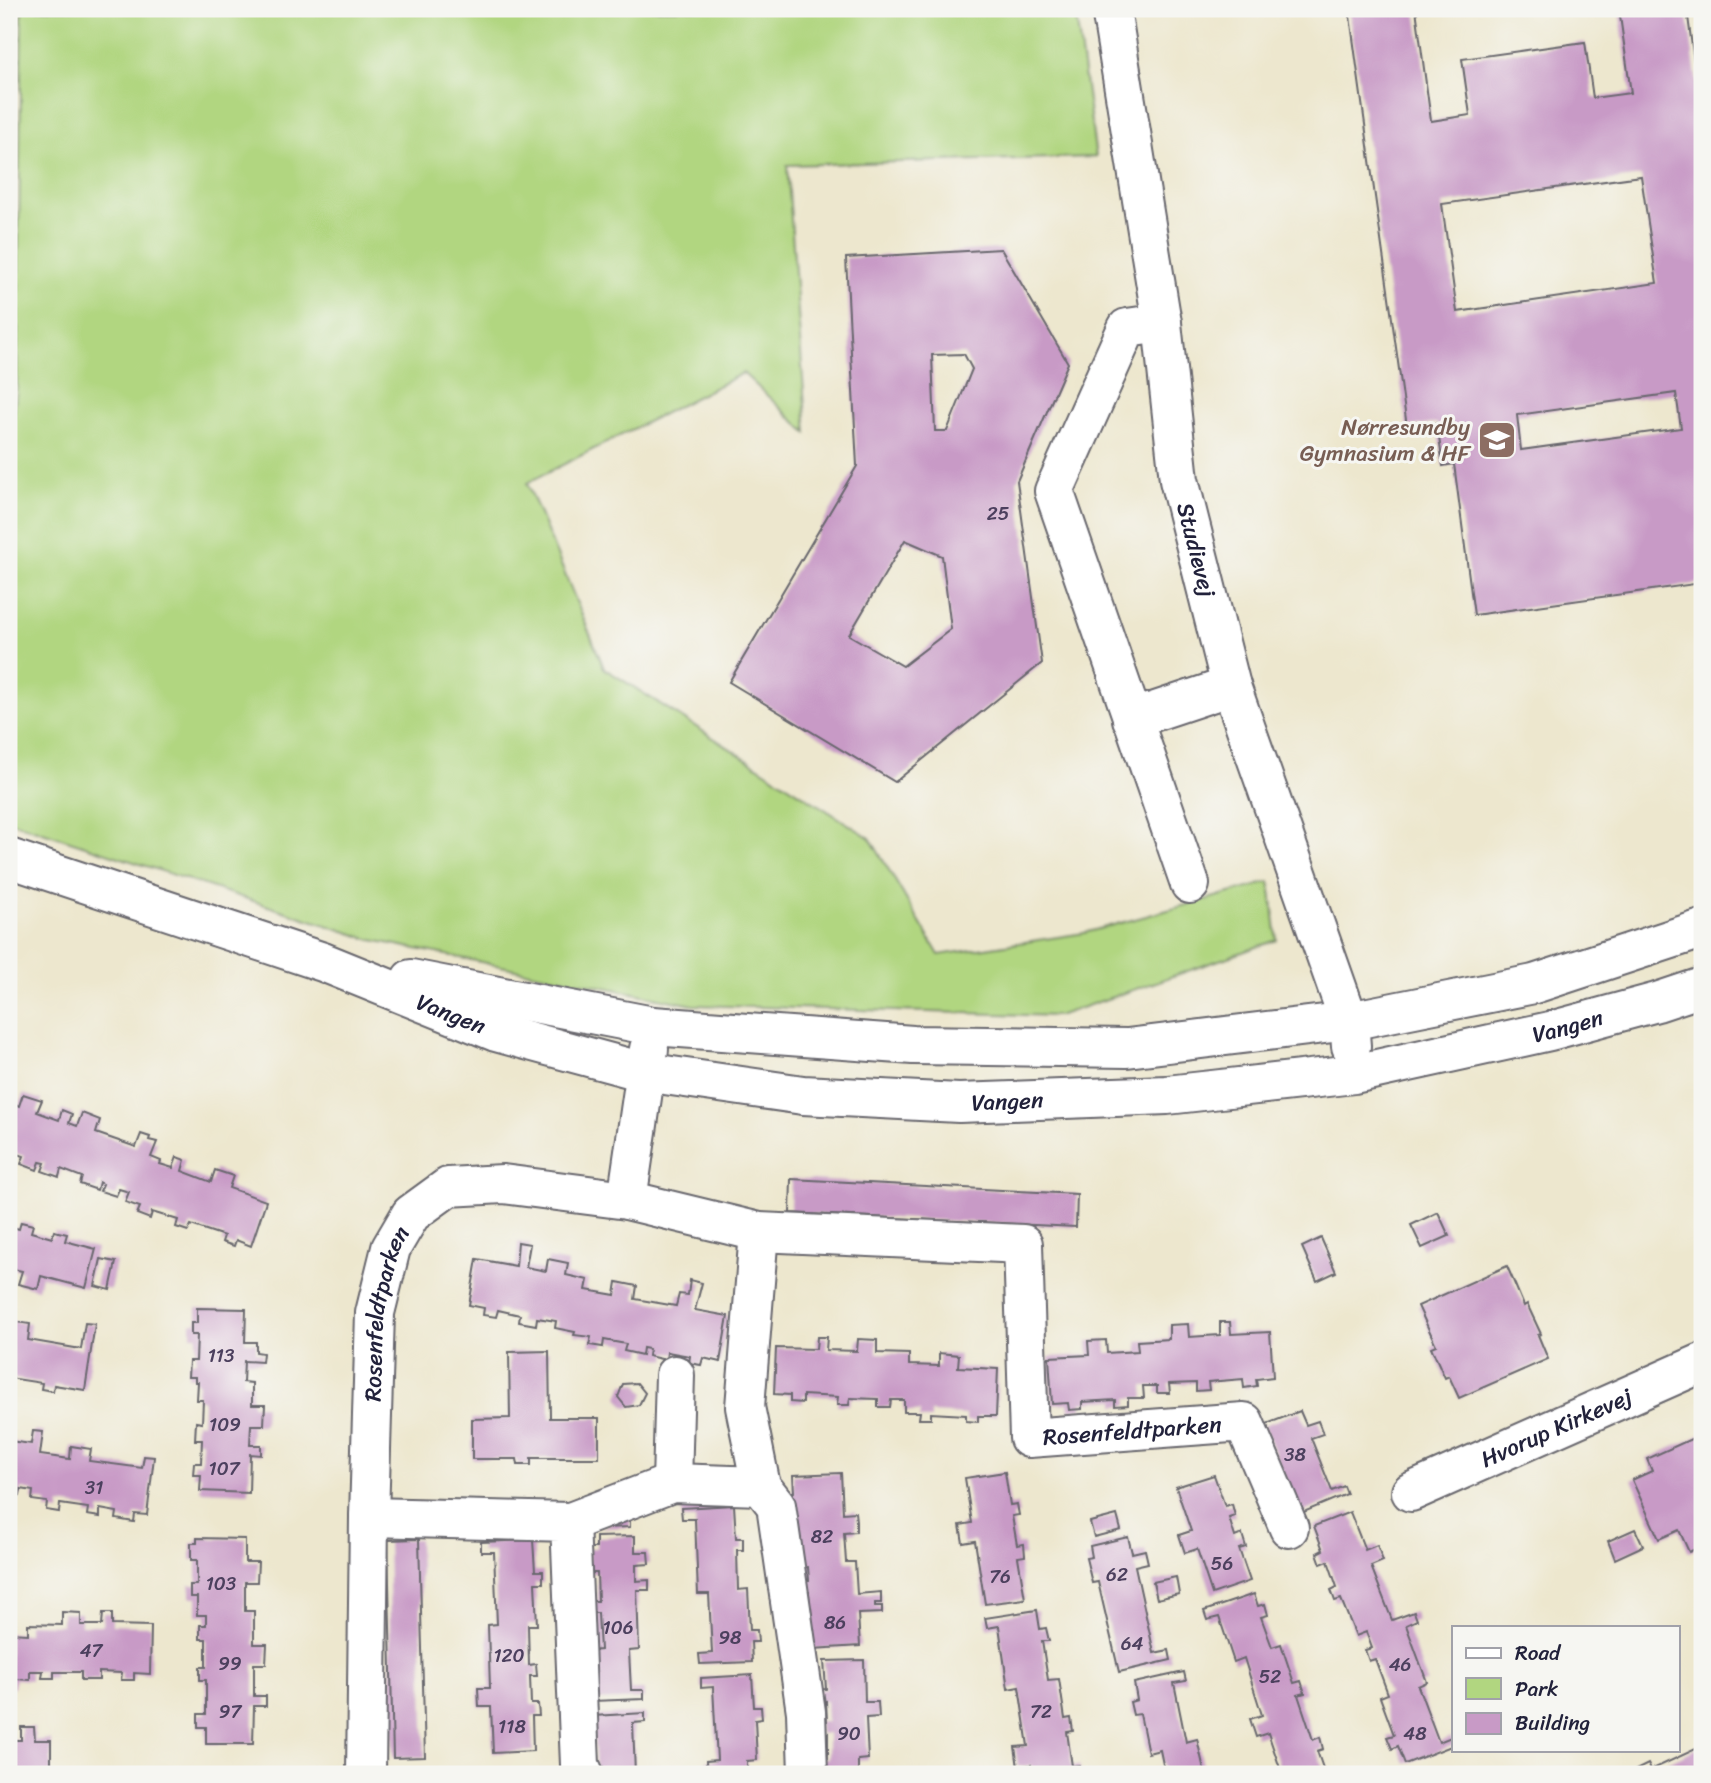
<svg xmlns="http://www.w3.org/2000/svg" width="1711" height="1783" font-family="Sriracha,sans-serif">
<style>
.green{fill:#b1d680;stroke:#6a7c5e;stroke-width:2}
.building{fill:#c89ac6;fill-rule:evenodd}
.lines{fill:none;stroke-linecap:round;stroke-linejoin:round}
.minor-casing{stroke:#69676e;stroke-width:42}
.minor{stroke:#fff;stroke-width:38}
.labels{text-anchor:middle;stroke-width:6;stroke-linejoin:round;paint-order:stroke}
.number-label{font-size:19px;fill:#4c405e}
.education-label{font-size:23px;fill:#785e54;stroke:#f6f6f2;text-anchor:end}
.street-label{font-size:23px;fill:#22223b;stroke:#f6f6f2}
</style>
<rect width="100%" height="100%" fill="#f6f6f2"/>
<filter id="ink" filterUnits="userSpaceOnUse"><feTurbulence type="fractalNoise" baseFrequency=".0143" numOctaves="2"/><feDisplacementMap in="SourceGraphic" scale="14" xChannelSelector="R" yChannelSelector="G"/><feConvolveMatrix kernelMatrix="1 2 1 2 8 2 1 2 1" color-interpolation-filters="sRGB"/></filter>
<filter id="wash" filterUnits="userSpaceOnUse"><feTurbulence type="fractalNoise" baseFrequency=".00686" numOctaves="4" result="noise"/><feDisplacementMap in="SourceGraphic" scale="28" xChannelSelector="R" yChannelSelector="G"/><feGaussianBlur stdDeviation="1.57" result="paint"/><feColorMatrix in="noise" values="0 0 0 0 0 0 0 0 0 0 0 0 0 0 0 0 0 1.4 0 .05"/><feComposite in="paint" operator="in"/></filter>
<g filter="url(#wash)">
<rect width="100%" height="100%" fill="#ede7ce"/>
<path class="green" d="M22,9H1075L1096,157L787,165L807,433L743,373L527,483L604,668L870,838L939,955L1084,933L1270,882L1277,940L1058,1016L693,1005L372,940L9,821V455L17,388Z"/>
<g id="blocks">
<g class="building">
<path d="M1349,9H1416L1431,121L1470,115L1462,59L1585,42L1593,98L1631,93L1619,9H1687L1702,122V427H1700L1702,442V583L1474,615L1454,464L1443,466L1437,423L1407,427ZM1641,176L1657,283L1457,312L1442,204ZM1676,393L1681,428L1521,450L1517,415Z"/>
<path d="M1001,249L1068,363L1017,481L1042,663L895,782L729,682L857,466L846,258ZM964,354L972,369L947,431H935L932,355ZM905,540L942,556L951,629L903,666L849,635Z"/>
<path d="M23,1094L42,1100L37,1112L59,1120L62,1110L72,1114L69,1123L77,1126L82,1113L100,1120L96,1133L136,1147L141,1134L150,1137L149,1140L157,1142L151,1157L161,1161L160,1164L173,1168L177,1157L185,1160L182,1171L211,1182L215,1170L233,1176L229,1188L266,1201L251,1246L236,1240L234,1246L222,1242L224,1236L191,1225L188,1231L176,1227L178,1220L152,1212L150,1219L137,1214L140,1207L125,1202L129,1192L119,1189L116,1196L100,1191L103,1184L99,1182L97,1190L80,1184L82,1177L61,1169L59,1177L42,1171L45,1163L40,1162L37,1170L21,1164L24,1156L9,1151V1102L19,1106Z"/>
<path d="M791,1179L1077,1194L1076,1227L790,1213Z"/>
<path d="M1438,1212L1449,1236L1422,1248L1411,1225Z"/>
<path d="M21,1222L33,1225L31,1232L52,1238L54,1231L67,1234L65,1241L96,1249L86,1288L41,1276L38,1289L18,1284L22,1271L9,1268V1226L19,1229Z"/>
<path d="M1321,1238L1336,1272L1317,1281L1302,1247Z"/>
<path d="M518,1242L530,1244L526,1267L546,1271L548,1259L568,1263L566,1275L588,1280L586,1290L615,1295L617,1282L637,1286L635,1299L676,1306L679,1294L688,1295L690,1280L702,1283L695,1310L728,1316L720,1362L703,1358L701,1365L689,1363L690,1356L667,1352L666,1360L648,1356L649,1349L643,1348L642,1355L624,1351L626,1344L604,1340L603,1347L589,1345L591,1337L574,1335L575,1332L555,1328L556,1321L537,1318L536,1325L519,1322L520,1315L498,1310L496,1317L483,1315L484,1308L469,1305L477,1259L516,1266Z"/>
<path d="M101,1259L116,1262L110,1290L95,1286Z"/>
<path d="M1507,1266L1524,1306L1527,1304L1541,1334L1538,1335L1548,1359L1459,1398L1449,1376L1445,1378L1431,1347L1436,1345L1418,1306Z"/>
<path d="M197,1308L246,1309L245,1342H256V1352L263,1353L262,1362L244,1361L243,1382L252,1383V1405H265L264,1425H251L250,1445H261V1455L250,1454L249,1493L200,1491L201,1475H193L194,1463H201L202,1440H195L196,1422L202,1423L203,1400H197L198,1382H195V1377H188L189,1361H196L197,1335H191V1323H197Z"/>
<path d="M10,1321L30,1324L28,1340L81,1349L85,1323L95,1324L85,1390L54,1385L53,1391L41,1389L42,1383L9,1378Z"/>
<path d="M1220,1322H1230L1231,1334L1270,1332L1273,1377L1256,1379L1257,1386L1244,1388L1243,1379L1208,1382L1209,1390L1196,1391V1383L1169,1384L1170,1393H1157V1386H1143L1144,1398H1128V1405L1115,1406V1400L1082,1402V1409L1069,1410L1068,1403L1052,1404L1049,1357L1089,1355L1088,1341L1106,1340L1107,1353L1138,1351L1137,1341L1169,1339V1325L1188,1324L1189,1337L1220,1335Z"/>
<path d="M817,1337H827L826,1350L857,1351L858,1339L877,1340V1353L909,1354V1365L939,1366V1353L959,1355L958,1367L998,1369L996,1416H978V1422L966,1421V1415L931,1413V1419H919L920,1412H904V1400H891L890,1407H878V1399L850,1398L849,1405H837L838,1397L803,1395V1403L790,1402V1395L774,1394L776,1348L816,1349Z"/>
<path d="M549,1351L550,1418H599V1458H531V1465H518L517,1459H472V1419L510,1418L509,1352Z"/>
<path d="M637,1383L645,1393L639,1405L626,1407L618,1397L623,1384Z"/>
<path d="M1300,1411L1306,1425L1318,1421L1323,1434L1311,1438L1332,1491L1344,1486L1347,1494L1299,1514L1264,1425Z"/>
<path d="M33,1431L43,1432L40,1455L70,1459L71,1446L91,1449L89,1461L142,1468L144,1456L154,1457L147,1515L135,1514L134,1522L116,1519L117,1512L100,1509V1517L87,1515L88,1508L60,1504L59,1512L46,1510L47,1502L32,1500L33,1491L21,1489L20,1496L9,1495V1441L31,1444Z"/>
<path d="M1702,1434V1546L1689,1552L1679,1530L1659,1539L1632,1480L1652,1471L1647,1459Z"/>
<path d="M1005,1472L1010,1505L1017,1504L1019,1515L1012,1516L1017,1545L1024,1544L1025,1556L1018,1557L1025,1599L985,1604L975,1541L963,1543L960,1525L972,1523L965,1478Z"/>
<path d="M841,1473L843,1513L855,1512L856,1521V1532L844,1533L846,1562H855L857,1594L881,1592V1603H875V1606H882V1613L858,1614L860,1646L812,1649L809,1592H803V1580H809L808,1567L798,1568L788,1493L794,1492L793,1475Z"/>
<path d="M1214,1475L1225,1506L1232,1504L1235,1516L1229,1518L1235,1537L1242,1534L1246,1547L1239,1549L1250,1581L1212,1594L1197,1549L1185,1553L1179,1535L1191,1531L1176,1487Z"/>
<path d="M734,1505L736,1538H743V1550H737L738,1590L748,1589L750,1630H757L758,1642H751L752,1662L700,1664L699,1654L712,1653L709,1594H698L695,1519H682L681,1508Z"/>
<path d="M630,1512V1527L602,1528Z"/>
<path d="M1350,1512L1365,1550L1377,1545L1383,1561L1371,1566L1392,1620L1414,1612L1417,1620L1406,1625L1427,1682L1418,1686L1439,1742L1451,1737L1454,1745L1405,1764L1398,1746L1392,1749L1387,1737L1394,1735L1380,1697L1388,1694L1375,1659L1369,1661L1365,1650L1372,1648L1366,1632L1356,1636L1341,1599L1335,1601L1331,1590L1337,1587L1328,1561L1321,1564L1317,1553L1323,1550L1314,1526Z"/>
<path d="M1117,1515L1121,1530L1094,1537L1090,1522Z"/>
<path d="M1635,1529L1643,1546L1615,1559L1608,1541Z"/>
<path d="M635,1536V1552H648L649,1564L636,1565V1581L649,1580V1590H637L639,1650L629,1651L631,1690H644V1699L592,1701L590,1651L600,1650L598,1613H591L590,1601H598L597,1573H589L588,1548H596V1537Z"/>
<path d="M1128,1537L1132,1553L1145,1550L1148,1563L1135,1566L1154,1653L1169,1650L1171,1660L1119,1672L1098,1582L1092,1583L1086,1558L1092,1557L1090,1546Z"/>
<path d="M197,1538L245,1539V1562H258L257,1582H245V1611H254V1644H267L266,1664H254V1696H266V1706H254L253,1744H206V1727H198V1714H206V1680H200V1667H206V1639H200V1625H206V1615H197V1597H190V1585H197V1560H191V1543H197Z"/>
<path d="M419,1539L425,1757L393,1758L388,1540Z"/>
<path d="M533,1540L535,1571H543V1583H535L537,1625H528L529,1665L536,1664L537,1676H530L531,1704H538L539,1716H532L533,1751L493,1753L491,1707H479L478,1688H490L488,1625L497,1624L494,1552H481V1542Z"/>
<path d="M1176,1577L1179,1594L1157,1599L1153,1582Z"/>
<path d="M1254,1594L1258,1606L1265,1604L1268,1615L1261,1617L1272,1647L1281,1644L1294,1683L1301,1681L1305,1693L1298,1695L1313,1740L1320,1737L1323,1749L1317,1751L1325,1774H1282L1268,1733L1256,1737L1250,1719L1262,1715L1244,1658L1234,1662L1219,1617L1207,1620L1204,1611Z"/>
<path d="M1037,1610L1040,1629L1046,1628L1049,1641H1042L1048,1680L1059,1679L1065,1719L1071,1718L1073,1731L1067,1732L1072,1766L1079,1765L1081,1774H1033L1031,1765L1018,1767L1015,1747L1028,1746L1019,1687L1008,1689L999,1626L987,1628L985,1618Z"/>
<path d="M62,1612L81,1613V1625H102L103,1613H112V1625L151,1626L150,1674L134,1673V1680H121L122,1673L99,1672V1680H81V1672H54V1678H42L43,1671H30V1680L15,1679L14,1688H9V1633L28,1634V1624L62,1625Z"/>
<path d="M864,1660L865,1702H878L879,1717L866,1718L868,1759L858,1760V1774H819V1759L828,1758V1733L820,1734L819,1721H827L826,1701L819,1702L818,1690L826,1689L824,1661Z"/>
<path d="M1184,1672L1186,1681L1174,1683L1186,1742L1197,1739L1205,1774H1165L1160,1750L1148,1753L1140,1714L1133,1715L1130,1702L1137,1700L1134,1683Z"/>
<path d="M752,1675L754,1707H761L762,1719L755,1720L757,1760L747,1761V1774H707L706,1761L717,1760L713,1687L701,1688V1678Z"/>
<path d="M645,1713V1722L633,1723L635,1774H596L593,1716Z"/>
<path d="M21,1727H34L35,1740H51V1774H9V1740H21Z"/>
<path d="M1702,1746V1774H1638L1636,1770L1648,1764L1651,1770Z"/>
</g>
</g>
</g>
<g filter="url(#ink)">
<use href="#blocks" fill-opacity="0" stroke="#69676e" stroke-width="2"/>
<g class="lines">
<defs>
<g id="minor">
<path id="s1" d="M1111,9L1162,323L1179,480L1231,686L1349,1021L1351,1046"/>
<path d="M1162,323L1127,328L1054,491L1190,884"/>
<path d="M1132,719L1231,686"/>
<path id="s2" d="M9,858L323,962L496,1032L644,1072L803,1095L959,1103L1167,1095L1354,1074L1550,1031L1657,1002L1702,987"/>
<path d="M411,979L653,1026L913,1045L1127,1048L1349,1021L1534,984L1702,929"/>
<path d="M627,1200L649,1049"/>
<path d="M759,1232L745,1407L761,1486"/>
<path d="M672,1483L675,1375"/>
<path id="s3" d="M1411,1492L1702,1363"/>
<path d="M369,1517L570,1522L580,1765L584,1774"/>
<path d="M570,1522L672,1483L761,1486L776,1505L806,1712L808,1774"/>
<path id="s4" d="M366,1774L369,1517L375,1313L391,1248L411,1214L448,1187L503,1184L627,1200L759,1232L1023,1244L1029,1438L1244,1422L1289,1528"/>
</g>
</defs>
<use href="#minor" class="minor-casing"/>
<use href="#minor" class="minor"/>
</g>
</g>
<defs>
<symbol id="university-square" viewBox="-11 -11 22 22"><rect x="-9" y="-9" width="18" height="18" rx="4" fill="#8d6e63" stroke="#f6f6f2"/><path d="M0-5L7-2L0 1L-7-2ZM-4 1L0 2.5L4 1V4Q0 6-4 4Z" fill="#fff"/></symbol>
</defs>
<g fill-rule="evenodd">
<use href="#university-square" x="1475" y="418" width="44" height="44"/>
</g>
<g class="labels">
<g class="number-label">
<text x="998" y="520">25</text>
<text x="221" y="1362">113</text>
<text x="225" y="1431">109</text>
<text x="1295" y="1461">38</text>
<text x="224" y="1475">107</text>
<text x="94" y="1494">31</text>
<text x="822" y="1543">82</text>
<text x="1222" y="1570">56</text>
<text x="1117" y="1581">62</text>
<text x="1000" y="1583">76</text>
<text x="221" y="1590">103</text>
<text x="835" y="1629">86</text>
<text x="618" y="1634">106</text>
<text x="730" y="1644">98</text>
<text x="1132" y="1650">64</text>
<text x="91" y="1657">47</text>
<text x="509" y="1662">120</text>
<text x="230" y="1670">99</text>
<text x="1400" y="1671">46</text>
<text x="1270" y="1683">52</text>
<text x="230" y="1718">97</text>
<text x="1041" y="1718">72</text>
<text x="512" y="1733">118</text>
<text x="849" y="1740">90</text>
<text x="1415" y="1740">48</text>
</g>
<g class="education-label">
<text x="1470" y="435">Nørresundby<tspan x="1470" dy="26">Gymnasium &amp; HF</tspan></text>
</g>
<g class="street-label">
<text dy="8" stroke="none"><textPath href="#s1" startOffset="548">Studievej</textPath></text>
<text dy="8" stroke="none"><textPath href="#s2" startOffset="469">Vangen</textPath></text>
<text dy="8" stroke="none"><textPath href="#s2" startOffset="1603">Vangen</textPath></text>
<text dy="8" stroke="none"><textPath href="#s2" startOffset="1036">Vangen</textPath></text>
<text dy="8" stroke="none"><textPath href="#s4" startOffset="462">Rosenfeldtparken</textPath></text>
<text dy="8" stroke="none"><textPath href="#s3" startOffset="159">Hvorup Kirkevej</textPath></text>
<text dy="8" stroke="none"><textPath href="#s4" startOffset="1491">Rosenfeldtparken</textPath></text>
</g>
</g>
<rect width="1711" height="1783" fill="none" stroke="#f6f6f2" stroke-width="35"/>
<rect x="1452" y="1626" width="228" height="126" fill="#f6f6f2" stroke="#a1a1a9" stroke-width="2"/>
<rect x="1466" y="1648" width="35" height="10" fill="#ffffff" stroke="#a1a1a9" stroke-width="2"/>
<text x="1515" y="1660" font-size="21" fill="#22223b">Road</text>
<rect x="1466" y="1678" width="35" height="21" fill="#b1d680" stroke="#a1a1a9" stroke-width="2"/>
<text x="1515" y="1696" font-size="21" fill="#22223b">Park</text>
<rect x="1466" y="1713" width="35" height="21" fill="#c89ac6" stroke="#a1a1a9" stroke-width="2"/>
<text x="1515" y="1730" font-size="21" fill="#22223b">Building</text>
</svg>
